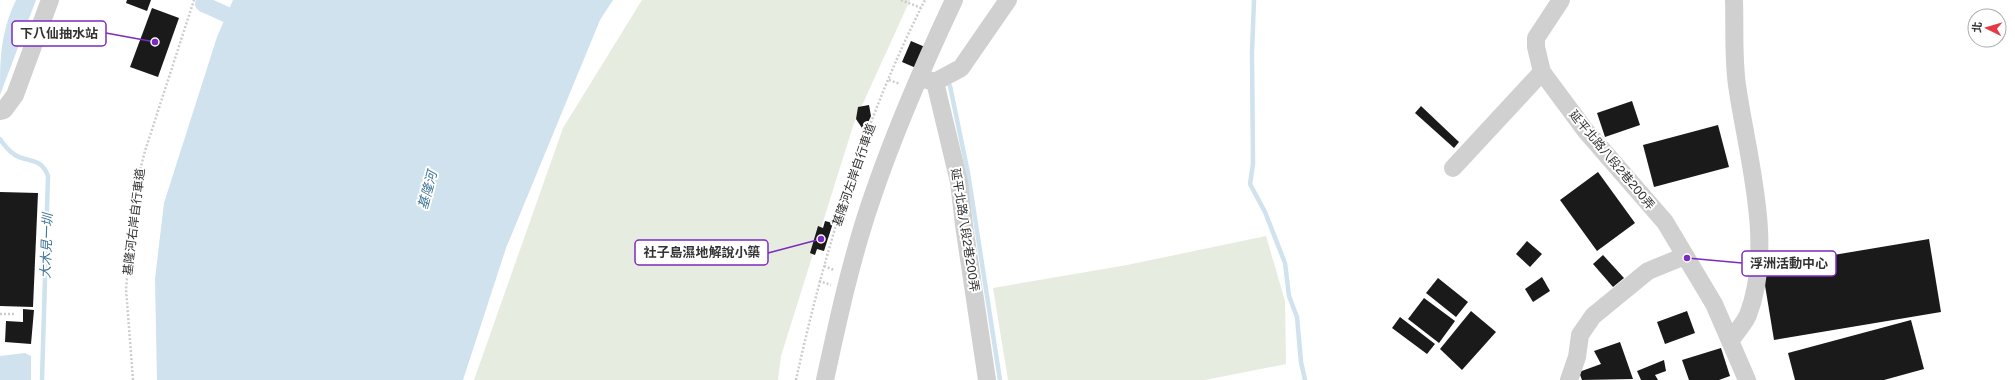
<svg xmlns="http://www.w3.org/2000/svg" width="2015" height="380" font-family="'Public Sans','Noto Sans TC',sans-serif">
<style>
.green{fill:#e6ecdf}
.water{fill:#cfe2ee}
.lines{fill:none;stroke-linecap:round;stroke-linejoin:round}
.stream{stroke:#cfe2ee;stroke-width:4.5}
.canal{stroke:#cfe2ee;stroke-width:16}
.building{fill:#1a1a1a}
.path{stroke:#cdcdcd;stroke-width:2.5;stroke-dasharray:2 2;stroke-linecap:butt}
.minor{stroke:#d0d0d0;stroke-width:18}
.labels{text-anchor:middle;stroke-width:4;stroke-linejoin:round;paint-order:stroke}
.street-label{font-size:12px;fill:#333;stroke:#fff}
.water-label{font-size:13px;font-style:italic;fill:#3f7597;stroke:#fff}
.leader{fill:none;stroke:#7b2cbf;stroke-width:1.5}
.callout-dot{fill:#7b2cbf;stroke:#fff;stroke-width:1.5}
.callout{fill:#fff;stroke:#7b2cbf;stroke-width:1.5}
.callout-label{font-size:13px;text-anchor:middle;font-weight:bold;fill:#333}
</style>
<rect width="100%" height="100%" fill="#fff"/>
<g class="green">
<path d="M642,0H910L854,123L781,356L778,380H474L563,128Z"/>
<path d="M1266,236L1285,301L1286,364L1205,380H1008L993,288L1127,265Z"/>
</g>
<g class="water">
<path d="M16,0H36L0,95C0,58 0,34 16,0Z"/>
<path d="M233,0H613L600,20L506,248L463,380H157L155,279L164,203L217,37Z"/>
<path d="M25,353L31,356V380H0V356Z"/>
</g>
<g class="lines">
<g class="stream">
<path d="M1254,0L1252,53L1253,164L1250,184L1265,212L1285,263L1289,296L1297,317L1301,362L1305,380"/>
<path d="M950,86L968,173L1000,380"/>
<path d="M0,139C3,144 10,152 15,155C29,163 41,157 48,176L42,380"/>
</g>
<path class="canal" d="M203,4L245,23"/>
</g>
<g class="building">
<path d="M127,0H151L147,11L126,3Z"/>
<path d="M152,8L179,18L158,77L130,67Z"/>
<path d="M911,41L925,47L916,68L902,62Z"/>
<path d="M1632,101L1640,125L1605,137L1597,113Z"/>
<path d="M869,105L871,116L867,125L862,128L856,119L858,107Z"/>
<path d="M1421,106L1459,142L1454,148L1415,113Z"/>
<path d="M1718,125L1729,167L1654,187L1643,145Z"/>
<path d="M1598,172L1635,223L1597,251L1560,200Z"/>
<path d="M0,192L38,193L33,307L0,306Z"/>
<path d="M825,221L833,223L824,251L817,249L815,255L810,253L818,226L823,228Z"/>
<path d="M1929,239L1941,312L1774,340L1762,267Z"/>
<path d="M1527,241L1542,254L1530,267L1516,254Z"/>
<path d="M1603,255L1624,278L1613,287L1593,264Z"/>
<path d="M1542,277L1550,291L1533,302L1525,289Z"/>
<path d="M1438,278L1468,302L1456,317L1426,293Z"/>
<path d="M1424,298L1455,321L1439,343L1408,319Z"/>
<path d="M23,309L34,310L31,344L5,342L6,321L23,322Z"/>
<path d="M1471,311L1496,332L1462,370L1440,349Z"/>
<path d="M1687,311L1695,333L1665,344L1657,322Z"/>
<path d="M1400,317L1435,344L1427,354L1392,328Z"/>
<path d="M1911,320L1924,369L1884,380H1795L1788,353Z"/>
<path d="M1620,342L1633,379L1582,380L1579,372L1601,364L1594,351Z"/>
<path d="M1721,348L1730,376L1719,380H1689L1682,360Z"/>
<path d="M1664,360L1666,371L1655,375L1658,380H1641L1637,371Z"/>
</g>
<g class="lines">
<g class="path">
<path d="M901,0L921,8"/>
<path d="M889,80L900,84"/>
<path d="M824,266L834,270"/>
<path d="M819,281L831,285"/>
<path d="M0,314H14"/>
<path d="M133,380L126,289L131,232L138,178L145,151L194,0"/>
<path d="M796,380C824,252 865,117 925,0"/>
</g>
<g class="minor">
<path d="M1561,0L1536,38V47L1542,72L1585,130L1665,222L1714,304L1747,380"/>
<path d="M924,79L935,82L961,68L1008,0"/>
<path d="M935,82L959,182L964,225L987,380"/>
<path d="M0,111L4,110L15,95L50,0"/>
<path d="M1453,168L1542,72"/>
<path d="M1731,340C1736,332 1744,324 1748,315C1775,245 1747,156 1737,85C1733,57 1735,28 1734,0"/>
<path d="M825,380C838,320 851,260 871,201C894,133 923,66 954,0"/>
<path d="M1569,380L1577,357L1580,335L1593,316L1648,271L1685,256"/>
</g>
</g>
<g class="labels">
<g class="street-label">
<text transform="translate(1612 160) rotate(50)" y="4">延平北路八段2巷200弄</text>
<text transform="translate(854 175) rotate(-71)" y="4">基隆河左岸自行車道</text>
<text transform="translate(134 222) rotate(-83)" y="4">基隆河右岸自行車道</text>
<text transform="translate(965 230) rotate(81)" y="4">延平北路八段2巷200弄</text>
</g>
<g class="water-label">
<text transform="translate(427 190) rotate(-75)" y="5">基隆河</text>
<text transform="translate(46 246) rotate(-88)" y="5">大木見一圳</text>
</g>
</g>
<path class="leader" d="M155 42L106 33M821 239L768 253M1687 258L1742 263"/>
<g class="callout-dot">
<circle cx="155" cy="42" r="4"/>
<circle cx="821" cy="239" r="4"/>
<circle cx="1687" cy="258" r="4"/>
</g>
<g class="callout">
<rect x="12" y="21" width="94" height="25" rx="4"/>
<rect x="635" y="240" width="133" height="25" rx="4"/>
<rect x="1742" y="251" width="94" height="25" rx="4"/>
</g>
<g class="callout-label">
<text x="59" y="38">下八仙抽水站</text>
<text x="702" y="257">社子島濕地解說小築</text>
<text x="1789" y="268">浮洲活動中心</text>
</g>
<g transform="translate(1987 28) rotate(275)"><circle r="19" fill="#ffffff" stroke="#adadad"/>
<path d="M0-3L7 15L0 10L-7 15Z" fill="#e63946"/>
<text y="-6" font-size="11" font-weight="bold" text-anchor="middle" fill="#333333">北</text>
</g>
</svg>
